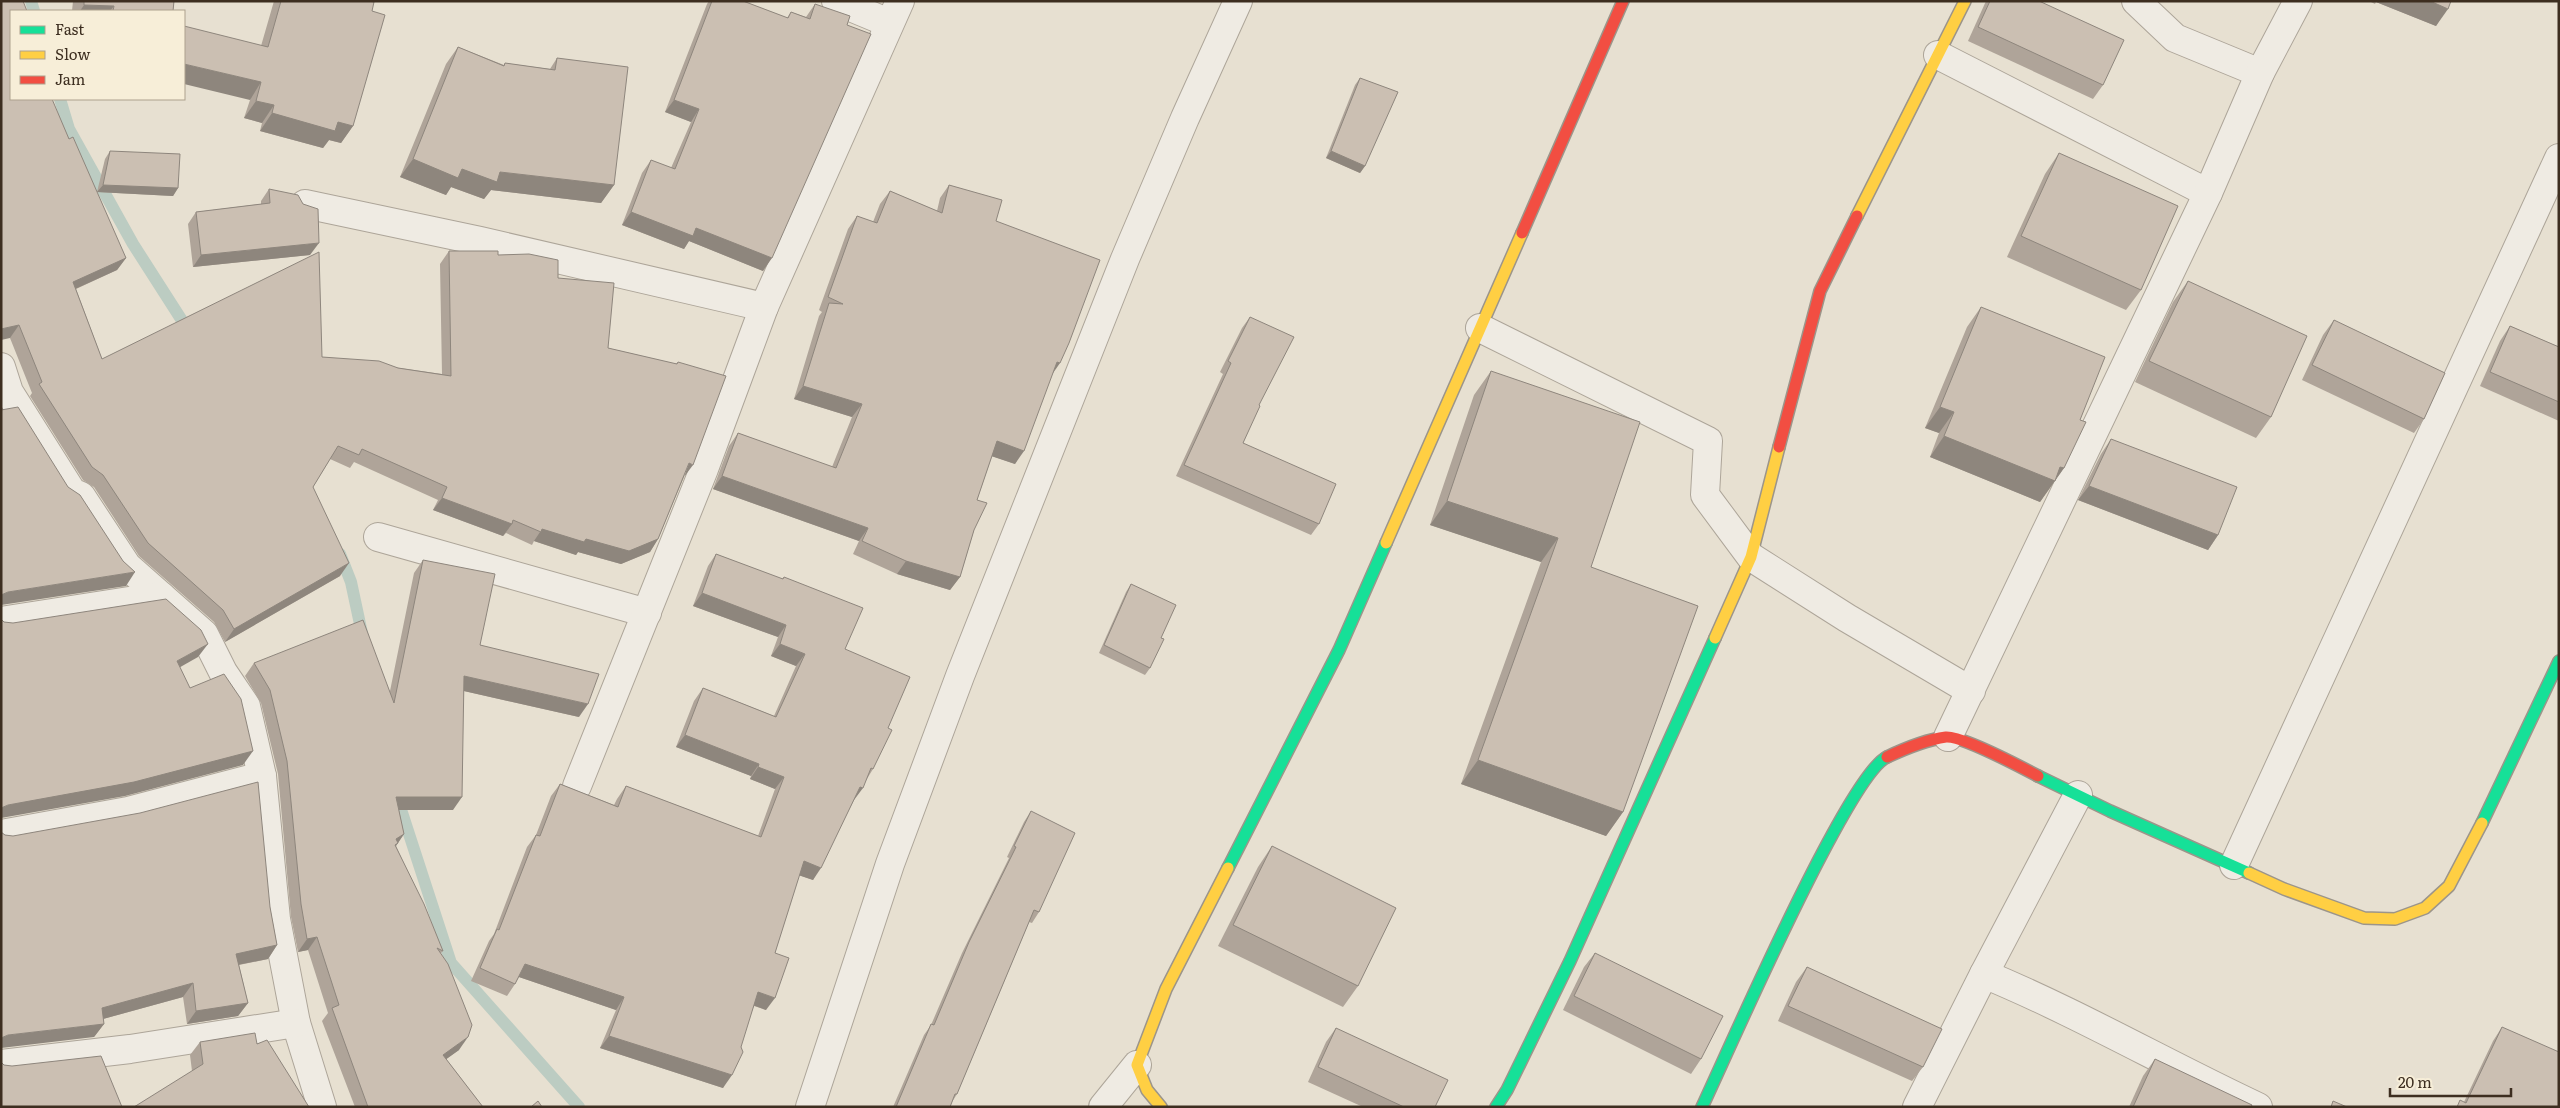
<svg xmlns="http://www.w3.org/2000/svg" width="2560" height="1108" font-family="Literata,serif">
<style>
.lines{fill:none;stroke-linecap:round;stroke-linejoin:round}
.stream{stroke:#bcccc2;stroke-width:12}
.street-casing{stroke:#ada599;stroke-width:30}
.fast-casing{stroke:#9c958a;stroke-width:14}
.slow-casing{stroke:#9c958a;stroke-width:14}
.jam-casing{stroke:#9c958a;stroke-width:14}
.street{stroke:#efebe3;stroke-width:28}
.fast{stroke:#16e098;stroke-width:11}
.slow{stroke:#ffcf43;stroke-width:11}
.jam{stroke:#f24e42;stroke-width:11}
.wall{fill:#afa499}
.shaded-wall{fill:#8e867d}
.building{fill:#cbbfb2;stroke:#8e867d}
</style>
<rect width="100%" height="100%" fill="#e7e0d1"/>
<g class="lines">
<g class="stream">
<path d="M31,1L34,11"/>
<path d="M60,99L69,129L133,244L190,333"/>
<path d="M340,554L351,582L363,638"/>
<path d="M396,794L451,963L579,1107"/>
</g>
<defs>
<g id="street">
<path d="M836,1L889,23"/>
<path d="M2136,1L2175,38L2260,73"/>
<path d="M1938,55L2208,193"/>
<path d="M305,204L480,241L764,307"/>
<path d="M1480,328L1708,441L1705,495L1751,557L1847,618L1971,691"/>
<path d="M1,367L9,392L72,492L81,496L127,566L204,634L223,672L246,706L262,776L276,919L296,1023L322,1107"/>
<path d="M378,537L647,613"/>
<path d="M1,621L161,596"/>
<path d="M1948,737L2208,193L2260,73L2298,1"/>
<path d="M577,786L704,469L764,307L900,1"/>
<path d="M1,834L128,811L262,776"/>
<path d="M2234,865L2559,158"/>
<path d="M1984,974L2078,795"/>
<path d="M1,1064L130,1049L296,1023"/>
<path d="M810,1107L890,864L960,676L1125,259L1185,118L1238,1"/>
<path d="M1103,1107L1137,1065"/>
<path d="M1917,1107L1984,974C2078,1013 2166,1064 2258,1107"/>
</g>
<g id="fast">
<path d="M2038,776L2110,811L2249,873"/>
<path d="M2482,823L2559,661"/>
<path d="M1228,868L1339,650L1386,543"/>
<path d="M1496,1107L1507,1090L1570,961L1715,638"/>
<path d="M1702,1107C1728,1052 1848,775 1887,757"/>
</g>
<g id="slow">
<path d="M1857,216L1965,1"/>
<path d="M1386,543L1522,233"/>
<path d="M1715,638L1751,557L1779,447"/>
<path d="M2249,873L2284,889L2364,918L2395,919L2425,908L2449,886L2482,823"/>
<path d="M1161,1107L1147,1090L1137,1065L1166,989L1228,868"/>
</g>
<g id="jam">
<path d="M1522,233L1623,1"/>
<path d="M1779,447L1820,291L1857,216"/>
<path d="M1887,757C1906,748 1925,740 1946,737C1962,736 2021,767 2038,776"/>
</g>
</defs>
<use href="#street" class="street-casing"/>
<use href="#fast" class="fast-casing"/>
<use href="#slow" class="slow-casing"/>
<use href="#jam" class="jam-casing"/>
<use href="#street" class="street"/>
<use href="#fast" class="fast"/>
<use href="#slow" class="slow"/>
<use href="#jam" class="jam"/>
</g>
<g class="wall">
<path d="M73,1H174L173,11H72Z"/>
<path d="M274,1H370L372,11L353,126L341,143L329,140L323,148L260,131L262,123L244,118L250,100L261,46Z"/>
<path d="M709,1H743L787,18L791,12L806,17L815,4L763,271L689,241L684,249L622,225L642,173L651,160L671,168L691,122L665,112L707,4Z"/>
<path d="M1986,1H2039L2103,85L2093,99L1968,41Z"/>
<path d="M2369,1H2451L2436,26L2376,2L2375,4Z"/>
<path d="M11,11L69,139L126,258L117,270L76,289L102,359L322,357L442,374L440,264L449,251L498,255L558,278L608,348L676,364L678,362L684,477L658,539L650,552L621,564L578,552L576,555L534,541L532,545L506,533L503,536L433,510L438,500L354,462L350,468L330,459L313,487L340,576L225,642L214,622L139,556L94,487L83,480L30,396L32,393L10,338Z"/>
<path d="M458,47L504,65L505,63L550,69L557,58L614,185L601,203L491,190L484,199L451,187L446,195L400,177L446,64Z"/>
<path d="M1360,78L1365,166L1360,173L1326,158L1355,85Z"/>
<path d="M110,151L178,188L173,196L97,192L105,159Z"/>
<path d="M2059,153L2141,290L2126,310L2007,257L2045,174Z"/>
<path d="M949,185L996,221L1052,374L1015,464L992,456L977,500L974,530L960,577L950,590L897,574L853,554L859,541L713,489L729,446L738,433L832,467L852,417L794,399L819,316L822,312L819,310L848,229L857,216L873,222L880,204L890,191L937,211L940,198Z"/>
<path d="M269,189L310,255L193,267L188,224L196,212L261,204V201Z"/>
<path d="M2188,281L2271,417L2256,438L2135,382L2173,302Z"/>
<path d="M1981,307L2080,420L2064,468L2040,502L1930,457L1939,433L1925,428L1967,327Z"/>
<path d="M1250,317L1259,405L1243,443L1319,524L1311,535L1176,476L1223,374L1220,372L1242,328Z"/>
<path d="M2334,320L2424,419L2414,433L2302,380L2323,335Z"/>
<path d="M2510,326L2559,347V421L2480,386L2500,341Z"/>
<path d="M1491,371L1591,567L1623,812L1606,836L1461,784L1541,562L1430,525L1474,395Z"/>
<path d="M2111,439L2218,535L2208,550L2078,500L2101,454Z"/>
<path d="M716,554L782,579L784,577L845,649L888,728L873,769L854,800L813,880L799,875L775,953L766,1010L754,1006L723,1088L600,1048L616,1010L519,977L515,984L507,996L471,981L489,941L494,934L527,847L536,835L551,796L560,784L614,805L617,799L626,786L758,836L775,789L750,779L751,776L676,747L694,701L703,688L774,716L796,666L771,656L778,637L693,606L708,566Z"/>
<path d="M423,560L480,645L579,717L464,691L453,810H399L404,834L396,846L443,951L441,953L459,1050L446,1059L483,1107H355L322,1021L328,1013L308,950L298,952L291,917L278,774L261,703L245,676L254,663L390,691L414,573Z"/>
<path d="M1131,584L1161,638L1150,668L1145,675L1099,653L1126,592Z"/>
<path d="M1031,811L1039,912L1032,923L1029,922L957,1094L952,1102L950,1107H893L924,1035L931,1025L962,953L1009,858L1007,857L1024,822Z"/>
<path d="M5,835L270,907L277,945L268,959L239,965L248,1003L238,1016L187,1024L183,997L103,1019L104,1024L94,1037Z"/>
<path d="M1272,846L1358,986L1343,1007L1218,946L1258,867Z"/>
<path d="M1595,953L1701,1059L1691,1074L1563,1010L1584,967Z"/>
<path d="M1807,967L1923,1067L1912,1081L1778,1021L1796,982Z"/>
<path d="M2502,1027L2559,1107H2457L2464,1102L2493,1041Z"/>
<path d="M1336,1028L1435,1107H1363L1308,1082L1326,1042Z"/>
<path d="M200,1042L257,1044L192,1071L190,1055Z"/>
<path d="M2155,1059L2251,1107H2129L2143,1076Z"/>
</g>
<g class="shaded-wall">
<path d="M2377,1H2430L2448,9L2436,26L2376,2Z"/>
<path d="M84,5L114,6L110,11H80Z"/>
<path d="M184,64L261,82L250,100L184,84Z"/>
<path d="M674,100L699,109L691,122L665,112Z"/>
<path d="M256,101L274,105L262,123L244,118Z"/>
<path d="M272,113L338,122L353,126L341,143L329,140L323,148L260,131Z"/>
<path d="M1331,151L1365,166L1360,173L1326,158Z"/>
<path d="M413,159L462,169L500,172L614,185L601,203L491,190L484,199L451,187L446,195L400,177Z"/>
<path d="M103,185L178,188L173,196L97,192Z"/>
<path d="M631,212L696,228L772,258L763,271L689,241L684,249L622,225Z"/>
<path d="M319,243L310,255L193,267L201,255Z"/>
<path d="M126,258L117,270L64,294L73,282Z"/>
<path d="M19,325L10,338L1,340V329Z"/>
<path d="M1057,362L1060,363L1051,376Z"/>
<path d="M803,386L862,404L852,417L794,399Z"/>
<path d="M1940,407L1954,412L1939,433L1925,428Z"/>
<path d="M1944,436L2064,468L2040,502L1930,457Z"/>
<path d="M997,441L1024,451L1015,464L988,455Z"/>
<path d="M689,463L693,465L684,477Z"/>
<path d="M722,476L868,528L859,541L713,489Z"/>
<path d="M2089,486L2218,535L2208,550L2078,500Z"/>
<path d="M442,498L512,524L503,536L433,510Z"/>
<path d="M1447,501L1558,538L1541,562L1430,525Z"/>
<path d="M542,529L658,539L650,552L621,564L578,552L576,555L534,541Z"/>
<path d="M906,561L960,577L950,590L897,574Z"/>
<path d="M349,563L340,576L225,642L234,629Z"/>
<path d="M135,572L126,586L1,605V595L8,592Z"/>
<path d="M702,593L786,625L778,637L693,606Z"/>
<path d="M208,644L198,657L168,674L177,661Z"/>
<path d="M780,644L805,654L796,666L771,656Z"/>
<path d="M464,676L588,704L579,717L455,689Z"/>
<path d="M685,735L759,764L751,776L676,747Z"/>
<path d="M253,751L243,765L125,796L1,818V808L8,805Z"/>
<path d="M1478,760L1623,812L1606,836L1461,784Z"/>
<path d="M758,767L784,777L775,789L750,779Z"/>
<path d="M860,787L863,788L854,800Z"/>
<path d="M396,797H462L453,810H387Z"/>
<path d="M404,834L389,856L396,839Z"/>
<path d="M804,861L821,868L813,880L795,874Z"/>
<path d="M317,937L308,950L298,952L307,939Z"/>
<path d="M277,945L268,959L227,967L236,954Z"/>
<path d="M525,964L624,997L616,1010L516,976Z"/>
<path d="M193,983L183,997L92,1022L102,1008Z"/>
<path d="M758,992L775,998L766,1010L750,1004Z"/>
<path d="M248,1003L238,1016L187,1024L196,1011Z"/>
<path d="M104,1024L94,1037L1,1048V1038L8,1035Z"/>
<path d="M609,1036L732,1075L723,1088L600,1048Z"/>
<path d="M468,1037L459,1050L434,1068L443,1055Z"/>
</g>
<g class="building">
<path d="M1,1H23L27,11H11V99H52L69,139L73,137L126,258L73,282L102,359L319,252L322,357L379,361L398,368L451,376L449,251H498V255L529,254L558,260V278L614,283L608,348L677,364L678,362L726,376L693,465L689,463L658,539L629,551L586,539L584,542L542,529L541,532L513,520L512,524L442,498L447,487L362,449L359,455L338,446L313,487L349,563L234,629L223,610L148,543L103,475L92,467L39,384L42,382L19,325L1,329Z"/>
<path d="M84,1H174L173,11H113L114,6L84,5Z"/>
<path d="M281,1H370L374,2L372,11L385,15L353,126L338,122L335,131L272,113L274,105L256,101L261,82L184,64V26L268,47Z"/>
<path d="M712,1H743L788,18L791,12L810,19L815,4L850,16L847,25L871,34L772,258L696,228L693,236L631,212L651,160L675,169L699,109L674,100Z"/>
<path d="M1990,1H2039L2124,40L2103,85L1978,27Z"/>
<path d="M2430,1H2451L2448,9Z"/>
<path d="M458,47L504,66L505,63L555,70L557,58L628,67L614,185L500,172L497,182L462,169L458,178L413,159Z"/>
<path d="M1360,78L1398,92L1365,166L1331,151Z"/>
<path d="M110,151L180,154L178,188L103,185Z"/>
<path d="M2059,153L2178,206L2141,290L2021,236Z"/>
<path d="M949,185L1002,200L996,221L1100,260L1069,343L1060,363L1057,362L1024,451L997,441L977,500L987,503L974,530L960,577L906,561L862,541L868,528L722,476L738,433L836,468L862,404L803,386L829,303L843,304L828,297L857,216L877,223L890,191L942,213Z"/>
<path d="M269,189L298,195L303,204L318,209L319,243L201,255L196,212L270,203Z"/>
<path d="M2188,281L2307,336L2271,417L2149,361Z"/>
<path d="M1981,307L2105,357L2080,420L2086,422L2064,468L2060,467L2055,481L1944,436L1954,412L1940,407Z"/>
<path d="M1250,317L1294,337L1259,405L1260,406L1243,443L1336,484L1319,524L1184,465L1231,363L1228,361Z"/>
<path d="M2334,320L2445,373L2424,419L2312,365Z"/>
<path d="M2510,326L2559,347V402L2490,372Z"/>
<path d="M1491,371L1640,422L1591,567L1698,606L1623,812L1478,760L1558,538L1447,501Z"/>
<path d="M18,407L68,487L80,495L123,561L135,572L8,592L1,595V410Z"/>
<path d="M2111,439L2237,487L2218,535L2089,486Z"/>
<path d="M716,554L783,579L784,577L863,608L845,649L910,677L888,728L892,730L873,769L871,768L863,788L860,787L821,868L804,861L775,953L789,958L775,998L758,992L741,1047L743,1052L732,1075L609,1036L624,997L525,964L515,984L480,968L497,929L499,930L536,835L540,836L560,784L618,807L626,786L761,837L784,777L758,767L759,764L685,735L703,688L776,717L805,654L780,644L786,625L702,593Z"/>
<path d="M423,560L495,574L480,645L599,674L588,704L464,676L462,797H396L404,834L396,839L398,843L395,845L424,904L443,951L437,948L448,964L472,1025L468,1037L443,1055L483,1107H368L332,1008L339,1005L317,937L307,939L301,904L287,761L270,690L254,663L363,620L394,703Z"/>
<path d="M1131,584L1176,605L1161,638L1164,639L1150,668L1104,645Z"/>
<path d="M166,599L201,630L208,644L177,661L190,688L224,674L241,699L253,751L134,782L8,805L1,808V619L4,622L13,623Z"/>
<path d="M258,782L270,907L277,945L236,954L248,1003L196,1011L193,983L102,1008L104,1024L8,1035L1,1038V832L5,835L13,836L140,813Z"/>
<path d="M1031,811L1075,833L1039,912L1034,910L957,1094H955L950,1107H896L931,1024L934,1025L969,942L1016,847L1014,846Z"/>
<path d="M1272,846L1396,908L1358,986L1233,925Z"/>
<path d="M1595,953L1723,1016L1701,1059L1574,996Z"/>
<path d="M1807,967L1942,1029L1923,1067L1788,1006Z"/>
<path d="M2502,1027L2559,1052V1107H2457L2460,1100L2466,1103Z"/>
<path d="M1336,1028L1448,1080L1435,1107H1404L1318,1067Z"/>
<path d="M255,1033L257,1044L267,1040L309,1107H134L203,1064L200,1042Z"/>
<path d="M101,1056L122,1107H1V1062L4,1065L12,1066Z"/>
<path d="M2155,1059L2252,1105L2251,1107H2133Z"/>
<path d="M538,1101L542,1107H531Z"/>
<path d="M2333,1101L2347,1107H2331Z"/>
</g>
<rect width="2560" height="1108" fill="none" stroke="#3d2e20" stroke-width="5"/>
<rect x="10" y="10" width="175" height="90" fill="#f7eed8" stroke="#ada18e"/>
<rect x="20" y="26" width="25" height="8" fill="#16e098" stroke="#ada18e"/>
<text x="55" y="35" font-size="15" fill="#3d2e20">Fast</text>
<rect x="20" y="51" width="25" height="8" fill="#ffcf43" stroke="#ada18e"/>
<text x="55" y="60" font-size="15" fill="#3d2e20">Slow</text>
<rect x="20" y="76" width="25" height="8" fill="#f24e42" stroke="#ada18e"/>
<text x="55" y="85" font-size="15" fill="#3d2e20">Jam</text>
<path d="M2390 1088v8h121v-8" fill="none" stroke="#3d2e20" stroke-width="2.5"/>
<text x="2398" y="1088" font-size="15" fill="#3d2e20" stroke="#f7eed8" stroke-width="4" paint-order="stroke">20 m</text>
</svg>
